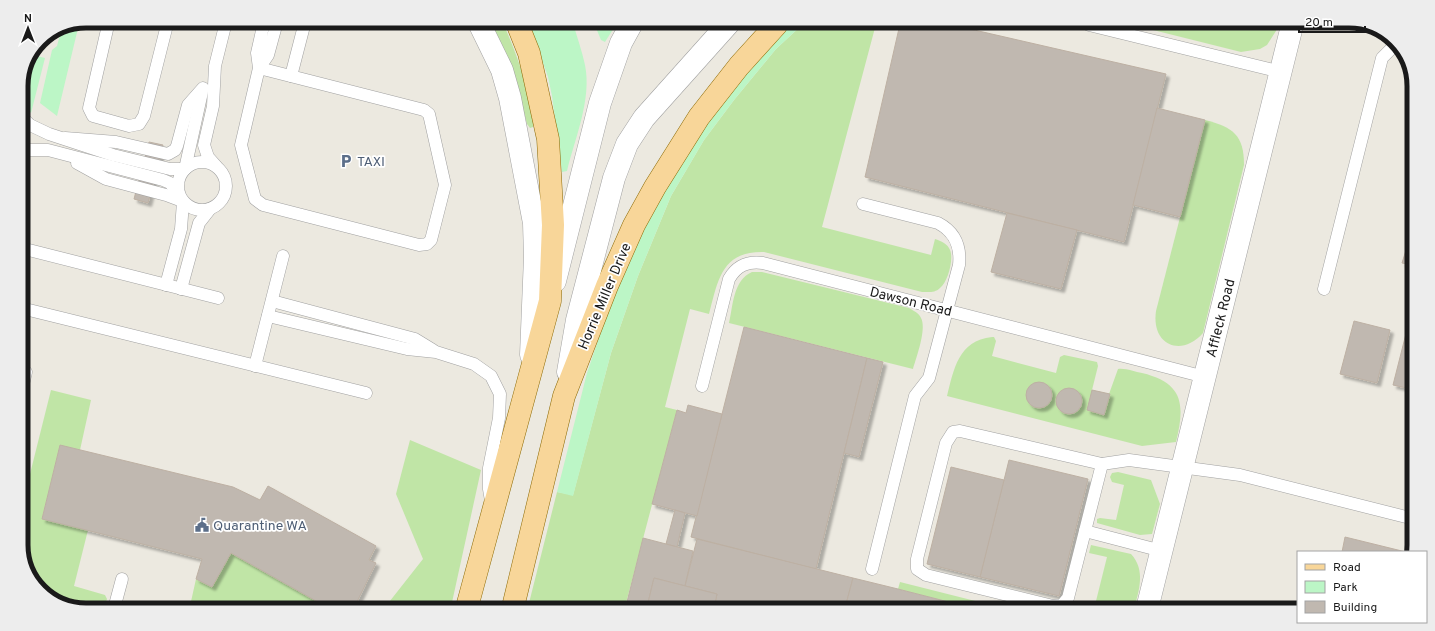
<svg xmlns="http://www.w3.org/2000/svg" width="1435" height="631" font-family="Overpass,sans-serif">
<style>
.grass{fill:#c0e5a6}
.park{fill:#bcf6c6}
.building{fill:#c0b8b0;stroke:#bdb0a3;filter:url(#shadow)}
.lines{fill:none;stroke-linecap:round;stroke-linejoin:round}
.lane-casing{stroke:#a1a1a1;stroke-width:13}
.street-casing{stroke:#a1a1a1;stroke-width:23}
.primary-casing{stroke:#8c6a05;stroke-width:23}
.lane{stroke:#fff;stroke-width:12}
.street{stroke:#fff;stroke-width:22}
.primary{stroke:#f8d699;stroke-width:22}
.labels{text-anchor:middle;stroke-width:3.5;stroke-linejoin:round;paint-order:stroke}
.service-label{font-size:14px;fill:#4e5e75;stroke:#fff;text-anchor:start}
.street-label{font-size:14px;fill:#1a1a1a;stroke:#fff}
.rim{fill:none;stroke:#1a1a1a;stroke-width:5}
</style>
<defs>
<filter id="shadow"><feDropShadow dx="3.5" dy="3.5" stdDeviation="1" flood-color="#0004"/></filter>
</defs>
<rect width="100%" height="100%" fill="#ece9e0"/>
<g class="grass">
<path d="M491,23H503C514,47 535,102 533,127L530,128L527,124L511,65Z"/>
<path d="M803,24H876L822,227L931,255L935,239C941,241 948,244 950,250C954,259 948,282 940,288C935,293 929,292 922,292L764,252C721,251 718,281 709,314L690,309L665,407L677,410L625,607H528L557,492L573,495L611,353L638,276L671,196L704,140L734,100L776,49Z"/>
<path d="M1133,25H1189L1210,30H1218L1230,25L1277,26L1276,31L1267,45L1260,49L1241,52Z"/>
<path d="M1205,120C1233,127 1244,135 1244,165L1203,333C1181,358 1151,345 1156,311Z"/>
<path d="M752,272H762L909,308C914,311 919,313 921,318C927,329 916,358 913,369L729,323C733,306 733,280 752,272Z"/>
<path d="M992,337H994L996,341L992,356L1056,373L1060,357L1064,355L1097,362L1098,366L1092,390L1109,394L1118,369C1126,368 1135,372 1142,373C1184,383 1185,405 1176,442L1142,446L947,396C954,369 958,341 992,337Z"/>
<path d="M51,390L91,400L80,450L60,446L42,519L88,530L74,586L105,595L107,599L105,605H61L32,582L21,550V510Z"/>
<path d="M410,440L481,470L451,607L383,606H386L423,559L396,494Z"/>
<path d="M1118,472L1151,480L1160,504L1152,534L1140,535L1097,523V519L1100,518L1116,520L1124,485L1112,482L1110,477L1112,473Z"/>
<path d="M1091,545L1131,554C1146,570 1139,591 1134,609H1094L1107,557L1089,553Z"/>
<path d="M231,553L325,606H190L196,579L212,587Z"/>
<path d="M900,582L1007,609H976L898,589Z"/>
</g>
<g class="park">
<path d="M529,23H573C577,37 582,51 585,65C592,99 575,138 567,171L562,172L552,96L548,77Z"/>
<path d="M594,23H617L605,42L601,40Z"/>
<path d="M79,24L57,116L40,103L52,50L57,46L61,31Z"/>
<path d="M787,24H803L776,49L734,100L704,140L671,196L638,276L611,353L573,496L557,492L587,373L613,296L638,239L662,192L719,104Z"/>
<path d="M33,55L45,58L31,113C14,94 24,76 33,55Z"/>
</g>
<g class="building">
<path d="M900,24H948L1166,74L1124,242L865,177Z"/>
<path d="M1157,108L1205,120L1180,217L1133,205Z"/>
<path d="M149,142L163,145L148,203L134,199Z"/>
<path d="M1007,213L1077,230L1061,289L991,272Z"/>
<path d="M1408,244L1412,245V265L1402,263Z"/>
<path d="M1412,310L1411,389L1393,385Z"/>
<path d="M1354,321L1390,330L1377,383L1340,374Z"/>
<path d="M744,327L867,358L816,569L691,537Z"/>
<path d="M867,358L883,362L859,457L844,453Z"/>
<circle cx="1039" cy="395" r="13"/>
<circle cx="1069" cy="401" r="13"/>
<path d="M1092,390L1110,394L1104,415L1087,410Z"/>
<path d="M688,405L722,414L697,516L652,504L677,410L686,413Z"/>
<path d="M60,445L233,487L260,500L268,486L376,546L369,560L376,563L355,606L346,604L345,606H325L231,553L212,587L196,579L202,559L42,519Z"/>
<path d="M1009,460L1088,479L1059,596L980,577Z"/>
<path d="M951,467L1004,480L980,577L927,564Z"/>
<path d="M675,510L685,513L677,547L666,544Z"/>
<path d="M1345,537L1406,552H1342Z"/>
<path d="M643,538L693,551L685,586L654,578L647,607H630L626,606Z"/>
<path d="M697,539L853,578L845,608H714L717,594L685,586Z"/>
<path d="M654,578L717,594L714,608L647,607Z"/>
<path d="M853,578L898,589L976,609L845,608Z"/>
</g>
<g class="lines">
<defs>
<g id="lane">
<path d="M109,21L89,108L93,116L129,126L139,124L144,116L168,21"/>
<path d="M264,22L257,53L259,68L241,145L254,195L255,199L263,205L419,245L427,244L431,240L445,185L429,114L424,110L259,68L268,55L277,22"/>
<path d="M1089,25L1281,72"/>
<path d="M291,76L305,22"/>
<path d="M21,116L30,125L49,134L113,155L170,169H185"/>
<path d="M65,138L116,142L168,154L175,150L177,146L188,105L203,88"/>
<path d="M21,150H48L163,180L170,183L179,195"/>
<circle cx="202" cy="186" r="24"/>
<path d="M77,163L106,179L166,195L182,201"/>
<path d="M216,166L208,157L204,145L213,106L215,66L226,22"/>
<path d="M185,169L202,92"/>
<path d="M863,204L938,223C955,232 961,246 959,265L929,378L915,396L872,569"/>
<path d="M21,248L218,298"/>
<path d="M166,285L181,229L183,202"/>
<path d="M181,289L199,223L210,209"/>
<path d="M1324,289L1382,58L1396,44"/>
<path d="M272,301L415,339L433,350"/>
<path d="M21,308L366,393"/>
<path d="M268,316L407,349L436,352L474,364L491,376L500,394L499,418L489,468V489L491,501"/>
<path d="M255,366L283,256"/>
<path d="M21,371L26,372L21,393"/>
<path d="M702,386L729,279C737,265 748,261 763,263L1205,377"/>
<path d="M960,431L1102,464L1068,598L1062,605L1053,606L926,575L917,569V559L946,443L953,432Z"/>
<path d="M1102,464L1129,460L1240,475L1410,518"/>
<path d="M1085,531L1162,551"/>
<path d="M115,605L122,579"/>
</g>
<g id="street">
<path d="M479,23L502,70L510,98L534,223L535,257L531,355"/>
<path d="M555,281L600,103L621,43L632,23"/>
<path d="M568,372L577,320L614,178L627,144L644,118L729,23"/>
<path d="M1147,609L1292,26"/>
</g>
<g id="primary">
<path d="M467,607L550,301L553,225L548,139L529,53L517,23"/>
<path d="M513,607L564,396L607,286L634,225L655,187L699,117L739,66L777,24"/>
</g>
</defs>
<use href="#lane" class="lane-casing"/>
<use href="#street" class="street-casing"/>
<use href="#primary" class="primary-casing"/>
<use href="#lane" class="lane"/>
<use href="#street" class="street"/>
<use href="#primary" class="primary"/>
</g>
<defs>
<symbol id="parking-bare" viewBox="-9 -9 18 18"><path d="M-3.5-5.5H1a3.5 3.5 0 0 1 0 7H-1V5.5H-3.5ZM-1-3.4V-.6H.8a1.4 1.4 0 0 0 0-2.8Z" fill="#5c6f8a" stroke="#fff" stroke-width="2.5" paint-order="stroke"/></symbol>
<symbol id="civic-bare" viewBox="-9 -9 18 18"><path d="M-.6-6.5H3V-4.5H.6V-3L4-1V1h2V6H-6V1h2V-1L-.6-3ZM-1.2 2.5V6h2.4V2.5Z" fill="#5c6f8a" stroke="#fff" stroke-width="2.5" paint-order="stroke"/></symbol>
</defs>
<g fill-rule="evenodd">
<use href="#parking-bare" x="336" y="151" width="20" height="20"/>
<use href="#civic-bare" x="192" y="515" width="20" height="20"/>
</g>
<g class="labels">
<g class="service-label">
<text x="357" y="166">TAXI</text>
<text x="213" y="530">Quarantine WA</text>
</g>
<g class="street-label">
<text transform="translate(604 296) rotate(-67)" y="5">Horrie Miller Drive</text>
<text transform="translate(911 301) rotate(14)" y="5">Dawson Road</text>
<text transform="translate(1220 318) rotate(-76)" y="5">Affleck Road</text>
</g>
</g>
<path d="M0 0H1435V631H0ZM86 28H1349A58 58 0 0 1 1407 86V545A58 58 0 0 1 1349 603H86A58 58 0 0 1 28 545V86A58 58 0 0 1 86 28Z" fill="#ededed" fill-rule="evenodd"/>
<path class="rim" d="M86 28H1349A58 58 0 0 1 1407 86V545A58 58 0 0 1 1349 603H86A58 58 0 0 1 28 545V86A58 58 0 0 1 86 28Z"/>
<rect x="1297" y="551" width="130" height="72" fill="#ffffff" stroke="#a3a3a3"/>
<rect x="1305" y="564" width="20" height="6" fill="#f8d699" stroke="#a3a3a3"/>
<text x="1333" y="571" font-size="12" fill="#1a1a1a">Road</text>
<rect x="1305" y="581" width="20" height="12" fill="#bcf6c6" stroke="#a3a3a3"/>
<text x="1333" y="591" font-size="12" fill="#1a1a1a">Park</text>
<rect x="1305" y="601" width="20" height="12" fill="#c0b8b0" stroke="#a3a3a3"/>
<text x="1333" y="611" font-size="12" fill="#1a1a1a">Building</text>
<g transform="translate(28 28)" stroke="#ffffff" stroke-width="3" paint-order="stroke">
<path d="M0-3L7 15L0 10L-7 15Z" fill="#1a1a1a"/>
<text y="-6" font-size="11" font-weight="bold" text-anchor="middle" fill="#1a1a1a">N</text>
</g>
<path d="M1299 26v6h66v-6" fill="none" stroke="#1a1a1a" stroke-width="2"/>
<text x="1305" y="26" font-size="12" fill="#1a1a1a" stroke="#ffffff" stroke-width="3" paint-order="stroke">20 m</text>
</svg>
